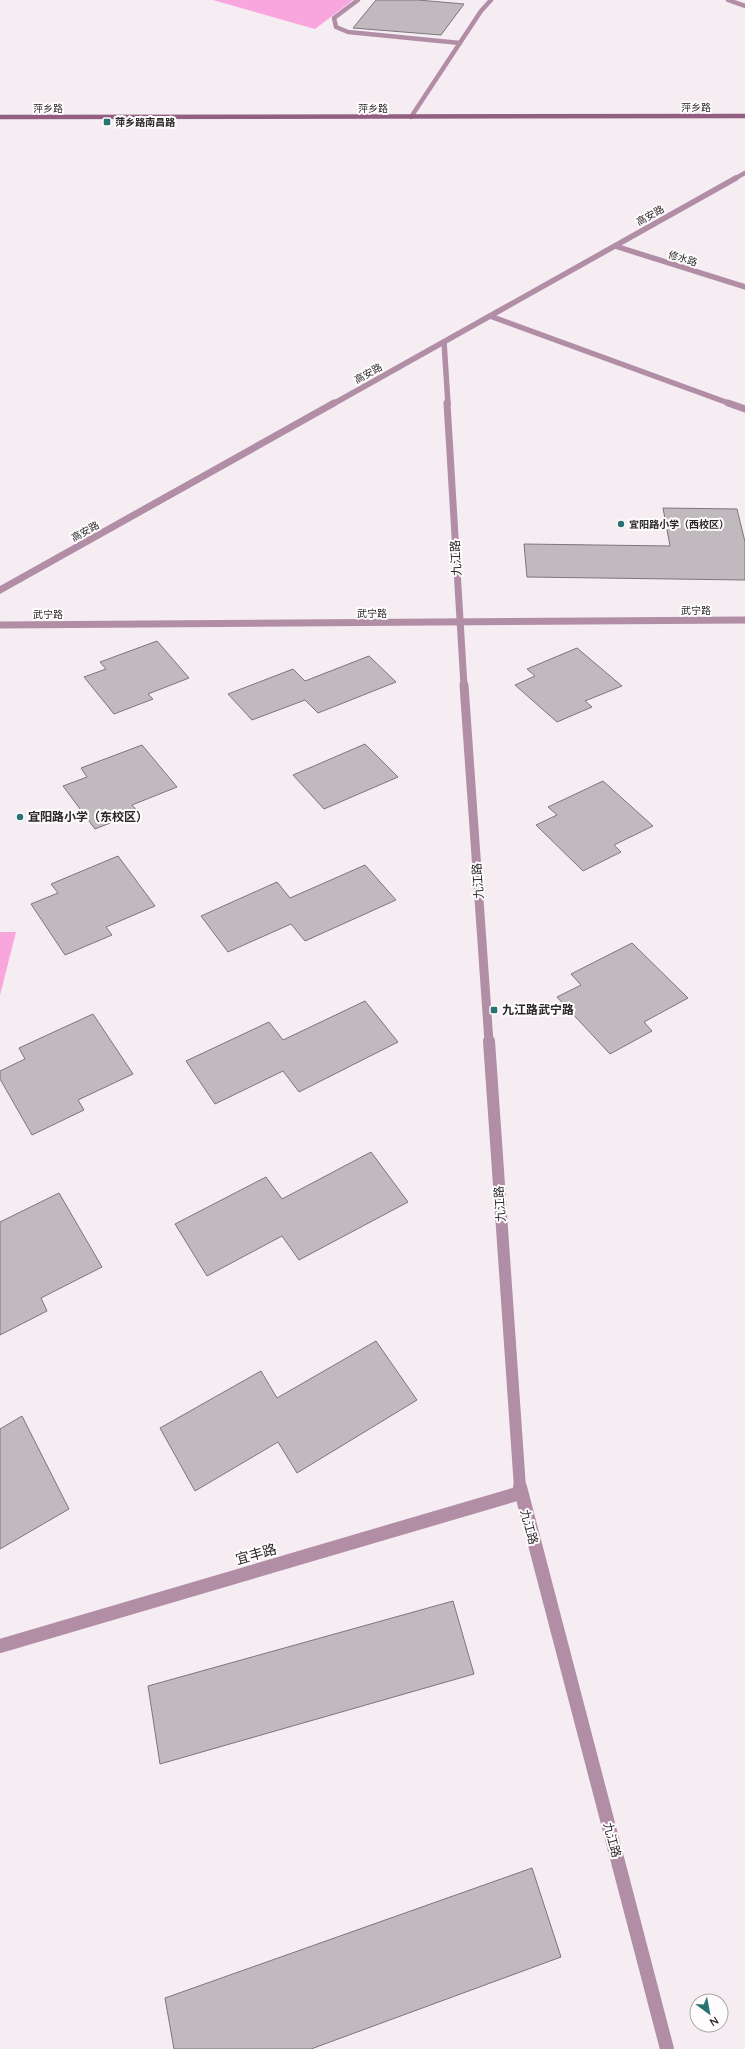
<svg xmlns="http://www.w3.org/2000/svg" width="745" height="2049" font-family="Quicksand,'Noto Sans SC',sans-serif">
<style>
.green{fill:#f8a6dd}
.building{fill:#c0b9bd;stroke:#7c767a}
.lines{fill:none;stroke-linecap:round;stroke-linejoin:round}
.minor-far3{stroke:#b28ea6;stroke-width:4.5}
.minor-far2{stroke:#b28ea6;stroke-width:5.5}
.minor-far1{stroke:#b28ea6;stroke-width:7}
.minor{stroke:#b28ea6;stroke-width:14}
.tertiary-far5{stroke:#b28ea6;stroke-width:4.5}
.tertiary-far4{stroke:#b28ea6;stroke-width:5.5}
.tertiary-far3{stroke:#b28ea6;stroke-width:7}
.tertiary-far2{stroke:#b28ea6;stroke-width:9}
.tertiary-far1{stroke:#b28ea6;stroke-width:12}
.tertiary{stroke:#b28ea6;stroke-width:14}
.secondary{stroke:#925f82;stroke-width:4.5}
.poi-dot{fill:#297372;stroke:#fffcfe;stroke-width:1.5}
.labels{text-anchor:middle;stroke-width:4;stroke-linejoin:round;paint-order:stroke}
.far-street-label{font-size:10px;fill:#2a2829;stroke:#fffcfe}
.far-poi-label{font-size:10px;font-weight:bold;fill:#2a2829;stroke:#fffcfe;text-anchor:start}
.street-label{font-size:12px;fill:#2a2829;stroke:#fffcfe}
.poi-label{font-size:12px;font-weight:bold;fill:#2a2829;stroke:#fffcfe;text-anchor:start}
.near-street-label{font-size:14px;fill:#2a2829;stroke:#fffcfe}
</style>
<rect width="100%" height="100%" fill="#f5edf2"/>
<g class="green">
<path d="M213,0H353L315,29Z"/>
<path d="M0,932H16L0,995Z"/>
</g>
<g class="building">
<path d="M376,0H418L464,4L441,35L353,28Z"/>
<path d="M663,508L737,509L745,542V580L527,577L524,544L670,546Z"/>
<path d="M157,641L189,678L148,694L153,699L114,714L84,677L106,669L100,662Z"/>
<path d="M577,648L622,686L585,701L592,707L557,722L515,685L535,676L527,669Z"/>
<path d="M369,656L396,682L318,713L305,700L252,720L228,694L293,669L305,681Z"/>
<path d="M365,744L398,777L324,809L293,775Z"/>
<path d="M142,745L177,787L132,805L138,812L95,829L63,786L87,777L81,768Z"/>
<path d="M603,781L653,826L614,845L621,852L583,871L536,825L557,815L548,807Z"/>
<path d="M118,856L155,906L106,927L112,935L65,955L31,904L58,893L51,884Z"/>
<path d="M365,865L396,900L305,941L291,924L228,952L201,916L277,882L290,898Z"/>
<path d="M632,943L688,998L644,1022L652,1031L610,1054L557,997L581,985L571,974Z"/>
<path d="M365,1001L398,1042L299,1092L283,1071L215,1104L186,1061L269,1022L283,1040Z"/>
<path d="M93,1014L133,1074L78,1100L84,1110L32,1135L0,1079V1071L25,1059L19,1048Z"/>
<path d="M371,1152L408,1202L299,1260L282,1236L207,1276L175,1224L266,1177L282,1199Z"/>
<path d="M59,1193L102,1267L41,1298L47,1311L0,1335V1222Z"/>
<path d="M376,1341L417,1400L297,1473L278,1442L195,1491L160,1428L261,1371L277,1398Z"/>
<path d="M22,1416L69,1509L0,1549V1429Z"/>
<path d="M453,1601L474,1674L160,1764L148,1686Z"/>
<path d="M532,1868L561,1957L311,2049H174L165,1998Z"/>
</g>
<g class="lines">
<g class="minor-far3">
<path d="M358,0L334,18L336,27L348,32L460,43"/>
<path d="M411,117L481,11L491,0"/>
<path d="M734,179L745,173"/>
</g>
<g class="minor-far2">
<path d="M615,246L745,287"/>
<path d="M490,316L731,404"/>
<path d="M333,404L736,178"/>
</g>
<g class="minor-far1">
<path d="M728,403L745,409"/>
<path d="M0,590L334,403"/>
</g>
<path class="minor" d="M0,1646L520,1493"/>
<path class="tertiary-far5" d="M728,0L745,6"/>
<path class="tertiary-far4" d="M444,342L448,404"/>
<g class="tertiary-far3">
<path d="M447,403L464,686"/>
<path d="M0,625L745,620"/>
</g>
<path class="tertiary-far2" d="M464,685L489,1042"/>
<path class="tertiary-far1" d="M489,1041L520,1488"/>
<path class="tertiary" d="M520,1487L667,2049"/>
<path class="secondary" d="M0,117L745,116"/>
</g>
<g class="poi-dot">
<rect x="103" y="118" width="8" height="8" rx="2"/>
<circle cx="621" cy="524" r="4"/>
<circle cx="20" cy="817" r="4"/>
<rect x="490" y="1006" width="8" height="8" rx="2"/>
</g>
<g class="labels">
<g class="far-street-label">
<text x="696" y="111">萍乡路</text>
<text x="48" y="112">萍乡路</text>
<text x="373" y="112">萍乡路</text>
<text transform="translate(650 215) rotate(-29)" y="4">高安路</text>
<text transform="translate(683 258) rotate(17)" y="4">修水路</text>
<text transform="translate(368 373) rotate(-29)" y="4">高安路</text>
<text transform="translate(85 531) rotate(-29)" y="4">高安路</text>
<text x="696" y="614">武宁路</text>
<text x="372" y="617">武宁路</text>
<text x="48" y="618">武宁路</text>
</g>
<g class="far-poi-label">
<text x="115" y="126">萍乡路南昌路</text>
<text x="629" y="528">宜阳路小学（西校区）</text>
</g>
<g class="street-label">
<text transform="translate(456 558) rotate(-93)" y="4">九江路</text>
<text transform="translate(478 881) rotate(-94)" y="4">九江路</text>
<text transform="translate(500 1204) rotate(-94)" y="4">九江路</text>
<text transform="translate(529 1527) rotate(75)" y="4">九江路</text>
<text transform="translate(612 1840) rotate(75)" y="4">九江路</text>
</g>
<g class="poi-label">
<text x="28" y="821">宜阳路小学（东校区）</text>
<text x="502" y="1014">九江路武宁路</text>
</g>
<g class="near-street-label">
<text transform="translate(256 1554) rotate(-16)" y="5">宜丰路</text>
</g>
</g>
<g transform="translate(709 2013) rotate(148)"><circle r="19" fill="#fffcfe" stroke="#aaa7a9"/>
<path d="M0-3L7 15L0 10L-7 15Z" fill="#297372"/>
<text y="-6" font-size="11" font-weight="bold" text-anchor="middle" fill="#2a2829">N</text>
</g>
</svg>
